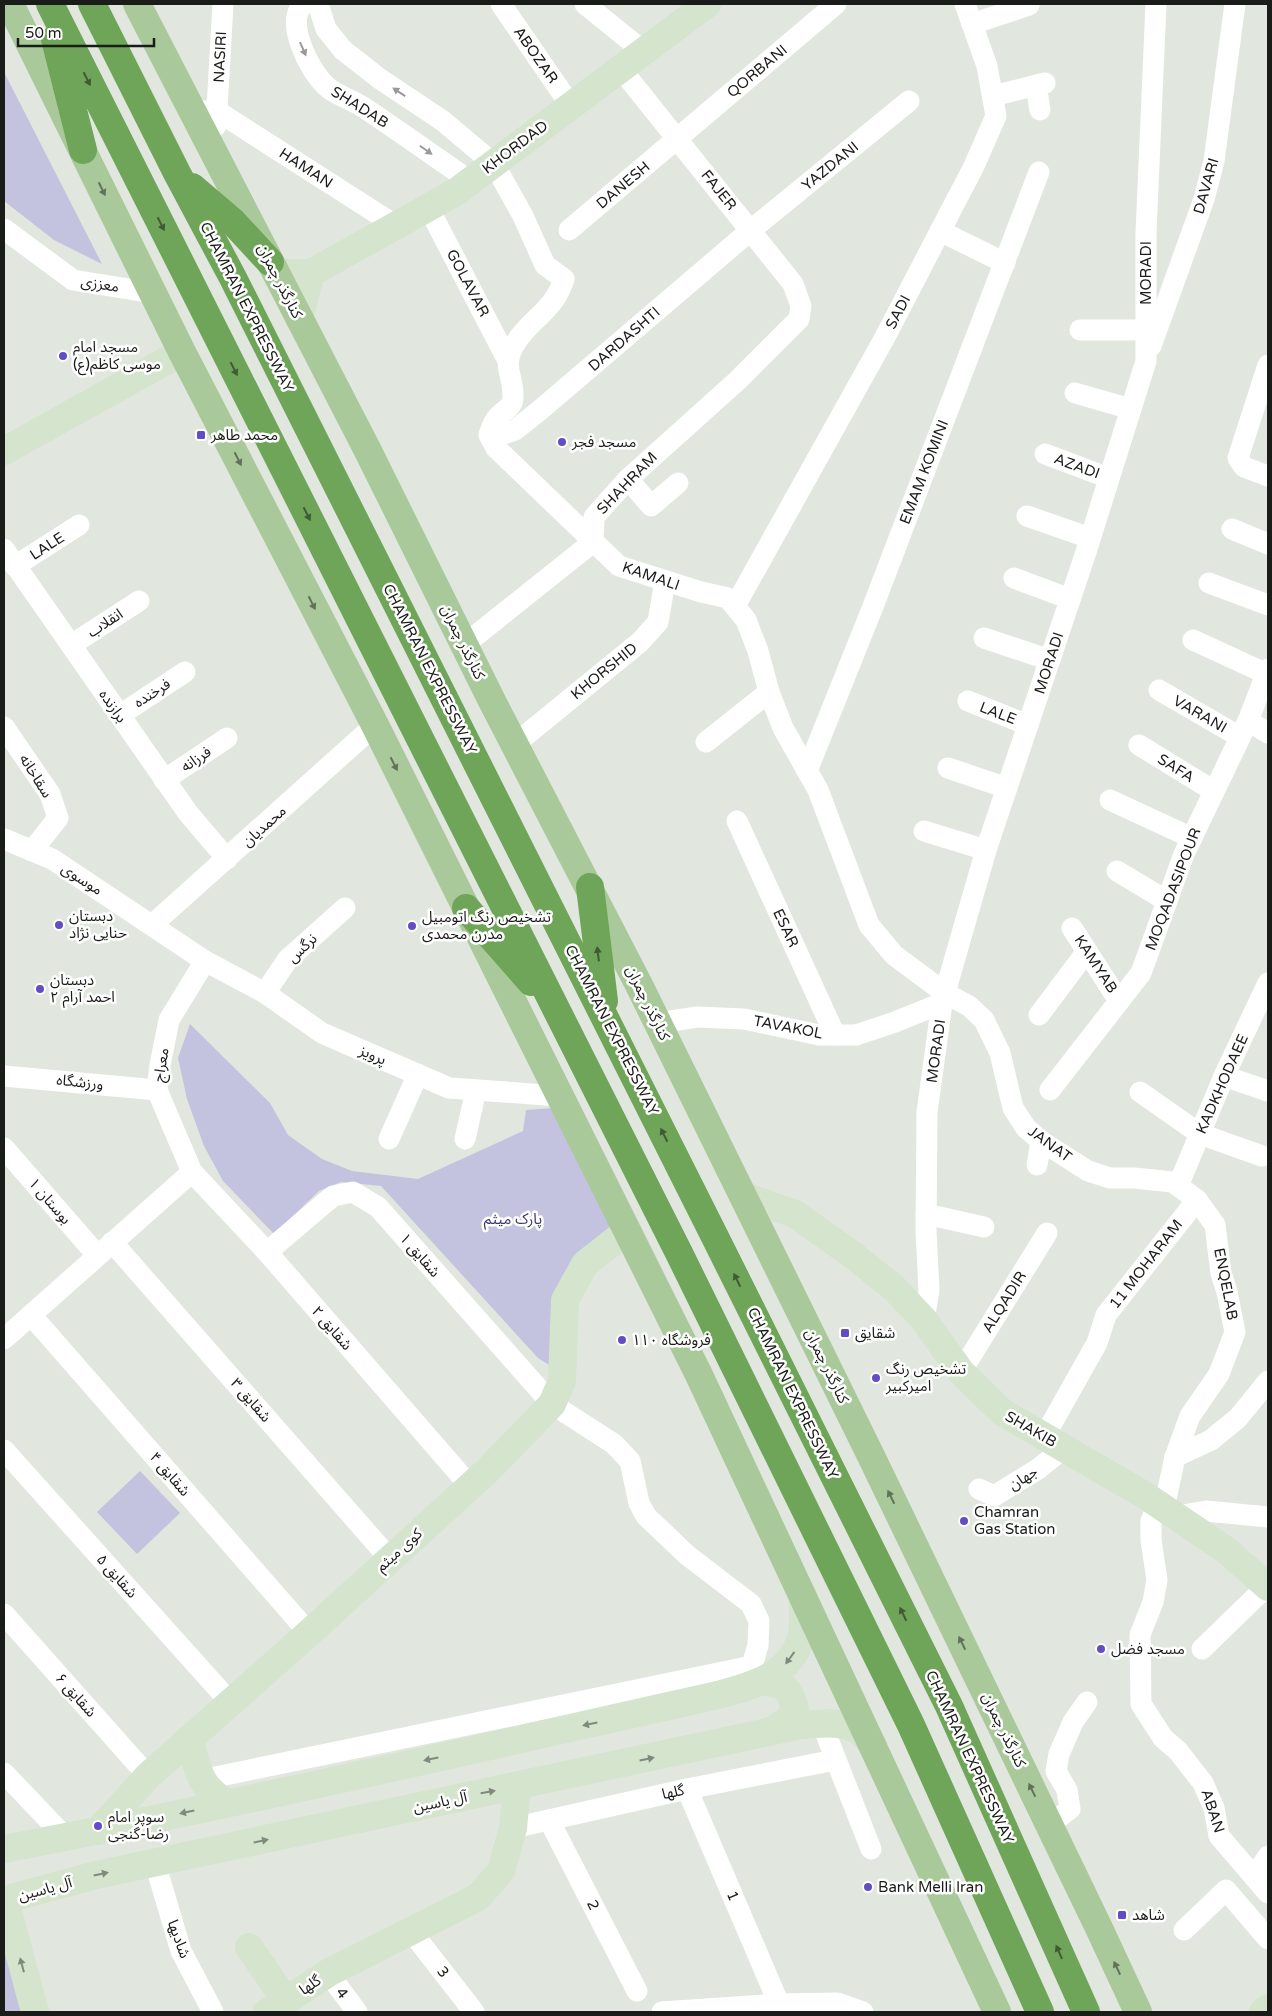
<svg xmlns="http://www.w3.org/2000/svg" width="1272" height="2016" font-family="'Varela Round','Noto Sans Arabic',sans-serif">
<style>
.green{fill:#c3c2df}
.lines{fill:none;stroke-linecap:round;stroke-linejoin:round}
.street{stroke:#fff;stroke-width:21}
.secondary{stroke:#d4e4cd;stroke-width:28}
.primary{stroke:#a9c99b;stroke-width:28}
.highway{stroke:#6fa558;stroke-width:28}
.oneway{fill:#989998}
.oneway2{fill:#405a35}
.oneway3{fill:#62725a}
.oneway4{fill:#808a7c}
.poi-dot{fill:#624dc6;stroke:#fff;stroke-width:2}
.labels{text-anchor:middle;stroke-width:5;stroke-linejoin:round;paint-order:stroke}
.street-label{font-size:15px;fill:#1a1c19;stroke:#fff}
.poi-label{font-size:15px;fill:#1a1c19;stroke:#fff;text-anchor:start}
.park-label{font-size:15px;fill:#3c366a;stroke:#fff}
</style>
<rect width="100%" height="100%" fill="#e1e7df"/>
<g class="green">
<path d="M4,72L102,264L54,240L4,201Z"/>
<path d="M190,1024L270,1103L288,1135L322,1159L352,1171L418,1179L523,1131L526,1110L554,1108L614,1228L578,1255L554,1368L538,1358L381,1186L341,1182L319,1191L274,1234L223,1181L204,1146L187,1099L178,1058Z"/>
<path d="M140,1471L180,1513L137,1554L97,1512Z"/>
<path d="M4,1921L28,2012H4Z"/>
</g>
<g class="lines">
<g class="street">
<path d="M303,4C285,23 309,70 326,86C335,95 351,99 363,107C399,131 434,156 470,181"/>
<path d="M318,4L326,29L343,50L380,79L443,121L494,164L523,216L545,265L564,279C554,311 531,318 516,342C500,368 514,373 513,398C512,409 503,410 497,418C493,422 491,430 489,435L496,448L619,566L701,592L728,598L746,620L758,651L769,692L783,728L818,790L869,925L894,955L945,993L969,1006L984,1020L1000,1053L1013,1108L1026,1128L1041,1141L1088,1171L1110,1178H1134L1173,1182L1197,1200L1215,1225L1221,1273L1227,1292L1235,1332L1219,1374L1190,1416L1175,1457L1164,1508"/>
<path d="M501,4L571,106"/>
<path d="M585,4L643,51"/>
<path d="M972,24L1029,5"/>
<path d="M1036,85L1040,110"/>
<path d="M993,96L1045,83"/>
<path d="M192,111H217L395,225"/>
<path d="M216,126L223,4"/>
<path d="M428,207L507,359"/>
<path d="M4,229L73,280L153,293"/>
<path d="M569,230L836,4"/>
<path d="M940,231L1005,263"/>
<path d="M1080,330H1146"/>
<path d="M1151,346L1204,199L1214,161L1235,4"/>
<path d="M1268,365L1238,458L1244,467L1268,476"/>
<path d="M1075,393L1131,409"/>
<path d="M492,428L503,434L515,430L539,411L751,230L909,101"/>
<path d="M1045,454L1109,478"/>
<path d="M628,479L651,506L678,483"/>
<path d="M1027,516L1090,538"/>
<path d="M1232,529L1268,544"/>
<path d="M4,549L188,813L227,859"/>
<path d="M15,566L79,525"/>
<path d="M1014,578L1070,599"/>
<path d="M1209,583L1268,605"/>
<path d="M735,606L884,339L974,166L996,116L987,66L965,4"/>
<path d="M984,638L1050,660"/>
<path d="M1193,640L1267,674"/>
<path d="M71,645L139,601"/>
<path d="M464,645L593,542L594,517L628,479L737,381L799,319L801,306L793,284L621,69"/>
<path d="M1159,690L1240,737"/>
<path d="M968,701L1028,725"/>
<path d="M120,715L185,672"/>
<path d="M1248,721L1268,733"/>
<path d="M4,727L50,794L58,818L32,851"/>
<path d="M706,742L769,692"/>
<path d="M515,744L640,642L658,622L665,581"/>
<path d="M1139,745L1214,791"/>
<path d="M948,768L1007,788"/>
<path d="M807,771L872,609L1039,172"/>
<path d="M164,780L227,738"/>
<path d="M1110,800L1192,838"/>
<path d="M737,821L835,1035"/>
<path d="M924,831L986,850"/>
<path d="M4,839L52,859L205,961L265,993L322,1033L449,1088L560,1096"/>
<path d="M1117,871L1167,901"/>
<path d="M152,925L375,725"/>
<path d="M1072,928L1119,1001"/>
<path d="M205,961L169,1020L160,1065L157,1090L192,1172L267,1252L470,1486"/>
<path d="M265,993L288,959L345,908"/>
<path d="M1039,1015L1087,951"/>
<path d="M658,1023L697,1017L744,1019L819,1035H856L895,1022L942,1003"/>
<path d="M4,1076L157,1090"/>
<path d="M1224,1076L1268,1091"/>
<path d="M1050,1090L1141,973L1184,854L1248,721L1268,669"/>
<path d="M1140,1092L1200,1134L1262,1156"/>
<path d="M389,1139L418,1074"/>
<path d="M465,1139L476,1090"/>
<path d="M4,1148L97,1255"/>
<path d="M1037,1165L1041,1141"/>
<path d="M1178,1186L1224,1076L1268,983"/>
<path d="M926,1214L984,1227"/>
<path d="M112,1242L390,1559"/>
<path d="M31,1315L309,1633"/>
<path d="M924,1320L929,1290L926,1231L927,1112L942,1003L986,850L1086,552L1146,361V233L1156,4"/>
<path d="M4,1339L192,1172"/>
<path d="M961,1372L1047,1233"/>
<path d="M1044,1437L1097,1343L1106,1315L1197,1200"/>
<path d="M4,1450L230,1702"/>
<path d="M1175,1457L1211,1440L1238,1418L1268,1381"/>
<path d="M979,1489L994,1496L1038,1469L1064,1448"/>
<path d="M1158,1504L1151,1521V1540L1157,1580L1153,1602L1140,1635L1141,1704L1163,1738L1178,1751L1203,1783L1214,1808L1219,1836L1268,1893"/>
<path d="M1176,1516L1206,1511L1268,1517"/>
<path d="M4,1614L148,1776"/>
<path d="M1202,1649L1267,1586"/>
<path d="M822,1724L871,1849"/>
<path d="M4,1773L65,1837"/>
<path d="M201,1780L752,1666L758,1645L759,1621L751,1604L687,1555L646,1516L639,1503L630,1461L614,1444L552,1404L378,1207L353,1192L333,1196L267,1252"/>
<path d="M687,1789L779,2004"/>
<path d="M549,1820L637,1991"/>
<path d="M1049,1825L1070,1809L1067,1790L1056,1771L1059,1754L1073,1722L1087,1702"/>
<path d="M513,1828L687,1789L835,1760"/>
<path d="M155,1863L181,1951L213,2012"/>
<path d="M1254,1877L1268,1856"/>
<path d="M1184,1930L1226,1890L1268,1939"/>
<path d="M411,1931L474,2012"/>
<path d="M328,1973L357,2012"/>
<path d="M662,2012L779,2004L837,2003L863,2012"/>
</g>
<g class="secondary">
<path d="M276,273H311L456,192L707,4"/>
<path d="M299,319L311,273"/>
<path d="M4,451L182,352"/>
<path d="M744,1196L795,1214L854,1256L894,1288L924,1320L961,1372L1002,1412L1146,1496L1226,1550L1268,1587"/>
<path d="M763,1681C784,1685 790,1687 795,1709L788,1720L770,1732"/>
<path d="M189,1739C199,1771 197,1783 226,1803"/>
<path d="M98,1831L148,1776L309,1633L488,1470L552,1404L562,1381L565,1300L585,1264L627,1231"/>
<path d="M4,1849C243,1803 480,1748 718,1695C752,1686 790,1676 801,1638C805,1626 802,1608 803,1595"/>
<path d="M4,1900L96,1875L801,1725C820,1724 842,1720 859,1731C864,1734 869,1741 873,1745"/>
<path d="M5,1900L35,2012"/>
<path d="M249,1947L286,2001L267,2012"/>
<path d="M286,2001L328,1973L478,1897L501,1871L513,1828L517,1787"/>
<path d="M1263,2012L1268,2008"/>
</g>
<g class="primary">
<path d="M10,4L182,352L375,725L699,1375L997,2012"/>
<path d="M137,4L367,449L492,701L640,987L871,1456L1098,1926L1138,2012"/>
</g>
<g class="highway">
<path d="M50,4L679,1253L911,1725L1040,2012"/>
<path d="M92,4L177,173L233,278L714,1235L949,1706L1086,2012"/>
<path d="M55,39L83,150"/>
<path d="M192,187L233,222L270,262"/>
<path d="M590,887L604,1001"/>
<path d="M466,908L531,982"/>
</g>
</g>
<defs><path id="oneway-solid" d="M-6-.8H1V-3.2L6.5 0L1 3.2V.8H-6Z" transform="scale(1.25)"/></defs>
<g class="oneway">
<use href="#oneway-solid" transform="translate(303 49) rotate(66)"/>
<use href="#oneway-solid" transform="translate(399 92) rotate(-146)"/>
<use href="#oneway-solid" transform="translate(426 150) rotate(35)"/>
</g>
<g class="oneway2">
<use href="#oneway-solid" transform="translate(87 79) rotate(63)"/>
<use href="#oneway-solid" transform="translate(161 224) rotate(63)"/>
<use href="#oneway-solid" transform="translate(234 369) rotate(63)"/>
<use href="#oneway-solid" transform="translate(307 514) rotate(63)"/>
<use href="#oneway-solid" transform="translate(598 954) rotate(-97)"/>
<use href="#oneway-solid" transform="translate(664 1135) rotate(-117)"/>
<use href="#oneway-solid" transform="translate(737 1280) rotate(-116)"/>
<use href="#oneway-solid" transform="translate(903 1614) rotate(-116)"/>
<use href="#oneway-solid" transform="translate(1059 1952) rotate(-114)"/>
</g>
<g class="oneway3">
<use href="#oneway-solid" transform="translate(102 189) rotate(64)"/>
<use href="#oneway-solid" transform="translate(238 459) rotate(63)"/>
<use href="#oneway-solid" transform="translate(312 603) rotate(63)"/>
<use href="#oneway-solid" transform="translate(394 764) rotate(63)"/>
<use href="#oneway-solid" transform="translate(891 1497) rotate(-116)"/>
<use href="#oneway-solid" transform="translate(962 1643) rotate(-116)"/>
<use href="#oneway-solid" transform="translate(1032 1790) rotate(-116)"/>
<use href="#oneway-solid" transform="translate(1117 1968) rotate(-115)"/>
</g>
<g class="oneway4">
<use href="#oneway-solid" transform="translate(790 1658) rotate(126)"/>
<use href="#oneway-solid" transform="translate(590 1724) rotate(168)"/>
<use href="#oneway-solid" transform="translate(431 1759) rotate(168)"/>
<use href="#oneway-solid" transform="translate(647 1759) rotate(-12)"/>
<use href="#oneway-solid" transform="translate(488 1792) rotate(-10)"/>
<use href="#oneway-solid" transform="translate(187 1812) rotate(168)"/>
<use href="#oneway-solid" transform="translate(261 1841) rotate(-12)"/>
<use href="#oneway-solid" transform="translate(101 1874) rotate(-12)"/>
<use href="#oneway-solid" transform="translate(22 1965) rotate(-105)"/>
</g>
<g class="poi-dot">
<circle cx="63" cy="356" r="5"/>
<rect x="196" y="430" width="10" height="10" rx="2.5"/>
<circle cx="562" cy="442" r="5"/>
<circle cx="59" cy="925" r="5"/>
<circle cx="412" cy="926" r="5"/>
<circle cx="40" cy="989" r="5"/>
<rect x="840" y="1328" width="10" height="10" rx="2.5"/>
<circle cx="622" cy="1340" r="5"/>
<circle cx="876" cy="1378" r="5"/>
<circle cx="964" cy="1521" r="5"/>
<circle cx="1101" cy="1649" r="5"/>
<circle cx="98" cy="1826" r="5"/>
<circle cx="868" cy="1887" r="5"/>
<rect x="1117" y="1910" width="10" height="10" rx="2.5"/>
</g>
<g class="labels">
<g class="street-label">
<text transform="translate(536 55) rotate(55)" y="5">ABOZAR</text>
<text transform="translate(220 57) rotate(-87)" y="5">NASIRI</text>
<text transform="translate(757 71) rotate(-40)" y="5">QORBANI</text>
<text transform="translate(360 107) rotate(32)" y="5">SHADAB</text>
<text transform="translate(515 147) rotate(-37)" y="5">KHORDAD</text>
<text transform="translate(830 166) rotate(-39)" y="5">YAZDANI</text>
<text transform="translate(306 168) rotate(33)" y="5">HAMAN</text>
<text transform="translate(623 185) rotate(-40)" y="5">DANESH</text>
<text transform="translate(1206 186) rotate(-74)" y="5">DAVARI</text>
<text transform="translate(719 190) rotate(51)" y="5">FAJER</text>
<text transform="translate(1146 273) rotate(-90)" y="5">MORADI</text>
<text transform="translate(280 281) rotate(63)" y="5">کنارگذر چمران</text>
<text transform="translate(468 283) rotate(62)" y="5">GOLAVAR</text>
<text transform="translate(100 284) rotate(9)" y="5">معززی</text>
<text transform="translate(247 307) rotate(63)" y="5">CHAMRAN EXPRESSWAY</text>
<text transform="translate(898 312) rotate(-62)" y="5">SADI</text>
<text transform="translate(624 339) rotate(-41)" y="5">DARDASHTI</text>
<text transform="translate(1077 466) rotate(20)" y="5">AZADI</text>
<text transform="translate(924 472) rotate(-69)" y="5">EMAM KOMINI</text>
<text transform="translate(627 483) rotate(-46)" y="5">SHAHRAM</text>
<text transform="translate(47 546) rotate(-33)" y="5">LALE</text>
<text transform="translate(651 576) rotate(19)" y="5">KAMALI</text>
<text transform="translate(105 623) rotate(-33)" y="5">انقلاب</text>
<text transform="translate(463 642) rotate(64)" y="5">کنارگذر چمران</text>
<text transform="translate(1049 663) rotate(-72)" y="5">MORADI</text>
<text transform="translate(430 669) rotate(63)" y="5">CHAMRAN EXPRESSWAY</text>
<text transform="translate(604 671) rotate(-39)" y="5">KHORSHID</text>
<text transform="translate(152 693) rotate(-33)" y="5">فرخنده</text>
<text transform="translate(113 706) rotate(55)" y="5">برازنده</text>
<text transform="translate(998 713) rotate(21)" y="5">LALE</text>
<text transform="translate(1200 714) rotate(30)" y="5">VARANI</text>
<text transform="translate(196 759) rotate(-34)" y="5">فرزانه</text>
<text transform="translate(1176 768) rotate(32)" y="5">SAFA</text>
<text transform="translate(36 776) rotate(58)" y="5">سقاخانه</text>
<text transform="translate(264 826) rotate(-42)" y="5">محمدیان</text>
<text transform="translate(82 879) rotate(33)" y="5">موسوی</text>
<text transform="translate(1173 889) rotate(-69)" y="5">MOQADASIPOUR</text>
<text transform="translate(786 928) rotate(65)" y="5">ESAR</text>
<text transform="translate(302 948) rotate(-44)" y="5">نرگس</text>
<text transform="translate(1096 964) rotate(57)" y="5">KAMYAB</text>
<text transform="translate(648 1003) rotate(64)" y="5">کنارگذر چمران</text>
<text transform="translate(788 1027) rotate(11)" y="5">TAVAKOL</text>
<text transform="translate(612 1030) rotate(63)" y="5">CHAMRAN EXPRESSWAY</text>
<text transform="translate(936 1051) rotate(-82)" y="5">MORADI</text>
<text transform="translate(373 1055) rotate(23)" y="5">پرویز</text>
<text transform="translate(161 1065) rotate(-81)" y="5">معراج</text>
<text transform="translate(80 1082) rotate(6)" y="5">ورزشگاه</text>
<text transform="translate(1222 1084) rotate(-66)" y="5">KADKHODAEE</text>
<text transform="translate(1050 1144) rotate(36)" y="5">JANAT</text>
<text transform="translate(50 1201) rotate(49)" y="5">بوستان ۱</text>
<text transform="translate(420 1255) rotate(49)" y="5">شقایق ۱</text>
<text transform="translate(1146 1264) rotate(-52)" y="5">11 MOHARAM</text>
<text transform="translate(1226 1284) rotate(79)" y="5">ENQELAB</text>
<text transform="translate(1004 1302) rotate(-58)" y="5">ALQADIR</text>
<text transform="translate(332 1328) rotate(49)" y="5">شقایق ۲</text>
<text transform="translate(827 1366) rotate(64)" y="5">کنارگذر چمران</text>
<text transform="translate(793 1393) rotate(64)" y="5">CHAMRAN EXPRESSWAY</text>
<text transform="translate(251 1400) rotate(49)" y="5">شقایق ۳</text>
<text transform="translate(1031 1429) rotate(30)" y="5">SHAKIB</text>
<text transform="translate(170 1474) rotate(49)" y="5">شقایق ۴</text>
<text transform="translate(1023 1478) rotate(-32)" y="5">جهان</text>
<text transform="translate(399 1550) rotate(-42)" y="5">کوی میثم</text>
<text transform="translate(117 1576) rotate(48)" y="5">شقایق ۵</text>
<text transform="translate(76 1695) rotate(48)" y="5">شقایق ۶</text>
<text transform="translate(1004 1730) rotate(64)" y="5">کنارگذر چمران</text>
<text transform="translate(970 1757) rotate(65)" y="5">CHAMRAN EXPRESSWAY</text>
<text transform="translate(673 1792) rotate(-12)" y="5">گلها</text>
<text transform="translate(440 1802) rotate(-12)" y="5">آل یاسین</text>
<text transform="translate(1213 1811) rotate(72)" y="5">ABAN</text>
<text transform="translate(45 1889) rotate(-15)" y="5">آل یاسین</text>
<text transform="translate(733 1896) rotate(67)" y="5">1</text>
<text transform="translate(593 1905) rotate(63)" y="5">2</text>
<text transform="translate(179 1939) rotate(70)" y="5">شادیها</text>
<text transform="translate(443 1972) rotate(52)" y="5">3</text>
<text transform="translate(310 1985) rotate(-34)" y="5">گلها</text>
<text transform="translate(342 1993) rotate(53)" y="5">4</text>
</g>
<g class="poi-label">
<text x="73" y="352">مسجد امام<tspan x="73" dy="17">موسی کاظم(ع)</tspan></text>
<text x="211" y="440">محمد طاهر</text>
<text x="572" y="447">مسجد فجر</text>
<text x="69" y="921">دبستان<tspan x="69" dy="17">حنایی نژاد</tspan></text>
<text x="422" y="922">تشخیص رنگ اتومبیل<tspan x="422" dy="17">مدرن محمدی</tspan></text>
<text x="50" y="985">دبستان<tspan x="50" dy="17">احمد آرام ۲</tspan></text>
<text x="855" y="1338">شقایق</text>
<text x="632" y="1345">فروشگاه ۱۱۰</text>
<text x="886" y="1374">تشخیص رنگ<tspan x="886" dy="17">امیرکبیر</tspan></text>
<text x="974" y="1517">Chamran<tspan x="974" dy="17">Gas Station</tspan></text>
<text x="1111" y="1654">مسجد فضل</text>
<text x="108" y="1822">سوپر امام<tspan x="108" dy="17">رضا-گنجی</tspan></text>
<text x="878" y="1892">Bank Melli Iran</text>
<text x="1132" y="1920">شاهد</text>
</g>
<g class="park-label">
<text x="513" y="1224">پارک میثم</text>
</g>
</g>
<rect width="1272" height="2016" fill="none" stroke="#1a1c19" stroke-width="10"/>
<path d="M18 38v8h136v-8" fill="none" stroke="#1a1c19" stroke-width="2.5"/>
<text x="25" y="38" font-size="15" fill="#1a1c19" stroke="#ffffff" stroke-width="4" paint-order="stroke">50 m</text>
</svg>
